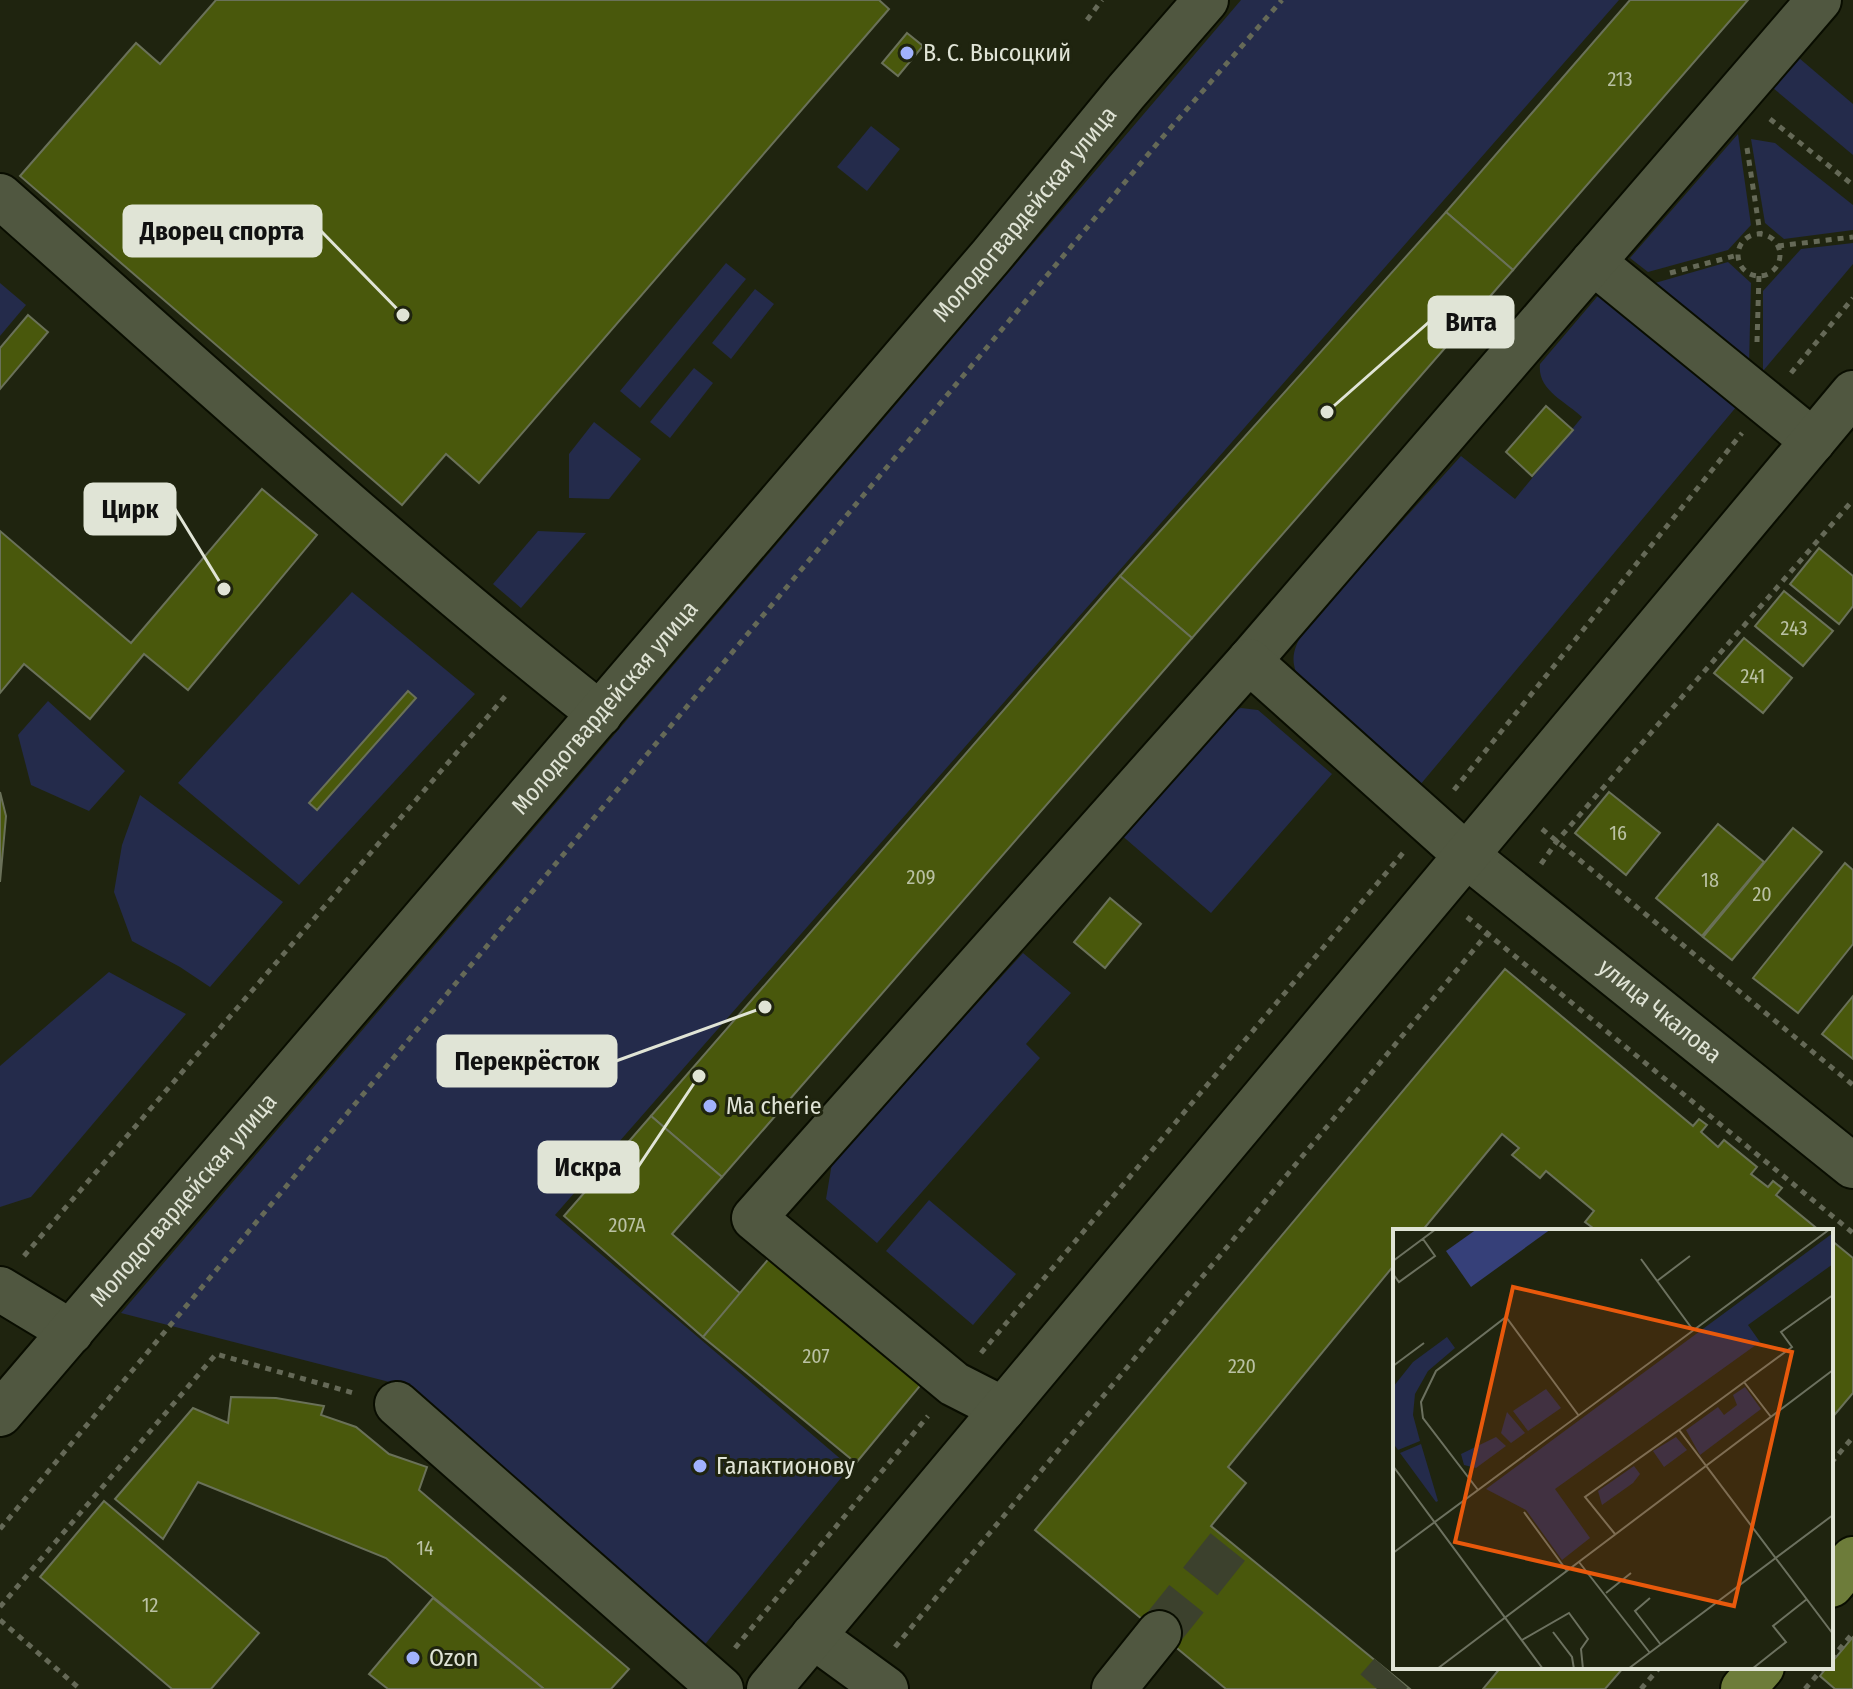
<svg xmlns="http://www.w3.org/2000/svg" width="1853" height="1689" font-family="'Fira Sans Condensed',sans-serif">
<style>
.green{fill:#242b4b}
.building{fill:#49580c;stroke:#6a7159;stroke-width:2}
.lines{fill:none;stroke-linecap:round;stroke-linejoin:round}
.minor-tunnel{stroke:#3c412d;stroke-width:44;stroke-dasharray:44 22;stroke-linecap:butt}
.minor-casing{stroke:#090d00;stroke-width:48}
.major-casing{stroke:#090d00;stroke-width:48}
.path{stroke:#656957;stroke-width:5;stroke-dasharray:6 6;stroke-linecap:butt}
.minor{stroke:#505740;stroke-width:44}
.major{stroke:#6d7c3a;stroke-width:44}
.poi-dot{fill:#a1b2fd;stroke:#1f240f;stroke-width:3}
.labels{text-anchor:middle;stroke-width:6;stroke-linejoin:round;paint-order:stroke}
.number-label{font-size:20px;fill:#bac1a4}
.poi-label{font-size:24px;fill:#e0e4d6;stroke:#1f240f;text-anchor:start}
.street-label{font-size:24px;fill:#e0e4d6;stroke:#1f240f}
.inset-road{fill:none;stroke:#6c715f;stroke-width:2}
.view{fill:#e8590c;fill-opacity:0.15;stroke:#e8590c;stroke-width:4}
.inset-edge{fill:none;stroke:#e0e4d6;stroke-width:4}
.leader{fill:none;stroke:#e0e4d6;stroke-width:3}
.callout-dot{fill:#e0e4d6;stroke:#1f240f;stroke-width:3}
.callout{fill:#e0e4d6;stroke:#e0e4d6;stroke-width:3}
.callout-label{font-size:26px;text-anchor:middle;font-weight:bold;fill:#111}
</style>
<rect width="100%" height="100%" fill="#1f240f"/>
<g class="green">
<path d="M1241,0H1619L555,1215L850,1467L702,1648L405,1386L121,1313Z"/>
<path d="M1799,58L1853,104V155L1773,88Z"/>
<path d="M871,126L900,149L867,191L837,167Z"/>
<path d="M1738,134L1751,225L1728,250L1648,272L1630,258Z"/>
<path d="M1751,139L1775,143L1853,205V230L1784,239L1765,223Z"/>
<path d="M1853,243V264L1763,371V291L1801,249Z"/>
<path d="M1728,262L1751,283L1749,365L1655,283Z"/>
<path d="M726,263L746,279L640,408L620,391Z"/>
<path d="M0,283L26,305L0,336Z"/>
<path d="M755,289L774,304L731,359L712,343Z"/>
<path d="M1602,291L1737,406L1420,785L1304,689C1290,663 1290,655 1304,630L1461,456L1515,499L1582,417C1565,401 1537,390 1540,364Z"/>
<path d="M694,368L713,383L670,438L650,422Z"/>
<path d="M594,422L641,459L609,499L569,498V454Z"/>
<path d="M538,531L586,533L521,608L493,584Z"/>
<path d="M352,592L475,694L299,885L178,783Z"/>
<path d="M48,701L125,771L89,811L31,785L18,735Z"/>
<path d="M1241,708L1258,710L1332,774L1211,913L1119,833L1222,714Z"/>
<path d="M140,795L283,902L210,987L180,967L132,941L114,892L122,845Z"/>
<path d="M1023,953L1071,993L1026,1044L1040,1058L877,1243L826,1199L832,1163Z"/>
<path d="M109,972L186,1014L31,1197L0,1207V1066Z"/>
<path d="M929,1200L1016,1274L973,1325L886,1251Z"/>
</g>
<g class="building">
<path d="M216,0H879L889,9L479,483L446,454L402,505L20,176L136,43L160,64Z"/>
<path d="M1630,0H1748L1513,270L1446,212Z"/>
<path d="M907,33L923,46L898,76L882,63Z"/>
<path d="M1446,212L1513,270L1192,638L1120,576Z"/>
<path d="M28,315L48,332L0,389V348Z"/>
<path d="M1546,406L1573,430L1532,476L1506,452Z"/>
<path d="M262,489L317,535L188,690L144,654L90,719L24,664L0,693V531L131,643Z"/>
<path d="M1819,548L1853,576V606L1839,624L1790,584Z"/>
<path d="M1120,576L1192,638L722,1177L651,1116Z"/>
<path d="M1784,591L1833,631L1803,666L1755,626Z"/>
<path d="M1744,638L1792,678L1763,713L1714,673Z"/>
<path d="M408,691L416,698L317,810L309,803Z"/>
<path d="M0,792L6,816L0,882Z"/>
<path d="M1609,792L1660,833L1626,875L1575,833Z"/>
<path d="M1718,824L1764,862L1702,936L1656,898Z"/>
<path d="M1793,828L1822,852L1732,960L1703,937Z"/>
<path d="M1845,863L1853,870V944L1798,1013L1753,978Z"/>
<path d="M1110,898L1141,924L1105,968L1074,942Z"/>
<path d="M1505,969L1693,1126L1699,1119L1707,1125L1701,1132L1718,1147L1724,1140L1757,1167L1751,1174L1768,1187L1773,1181L1782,1188L1776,1195L1820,1231H1597L1585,1222L1594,1211L1546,1171L1540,1178L1512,1155L1519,1148L1502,1134L1422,1231H1395V1264L1228,1467L1246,1483L1211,1526L1410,1689H1226L1035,1530Z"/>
<path d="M1853,996V1059L1822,1034Z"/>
<path d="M651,1116L722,1177L672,1234L741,1294L703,1337L564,1216Z"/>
<path d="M1831,1240L1853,1258V1393L1831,1419Z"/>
<path d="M776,1250L929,1375L856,1463L703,1337Z"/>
<path d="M231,1397L276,1398L324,1406L321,1415L356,1427L389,1454L427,1467L419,1490L629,1669L611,1689H544L386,1558L198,1482L163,1539L115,1499L193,1408L228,1423Z"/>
<path d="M104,1501L259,1633L211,1689H172L40,1577Z"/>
<path d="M433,1598L544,1689H388L369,1674Z"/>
<path d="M1853,1637V1689H1835L1820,1676L1827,1667H1831V1663Z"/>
<path d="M1501,1667H1624L1605,1689H1483Z"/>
</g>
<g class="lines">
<g class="minor-tunnel">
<path d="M1159,1633L1231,1543"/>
<path d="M1377,1689L1391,1673"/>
</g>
<defs>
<g id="minor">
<path d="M0,196C198,371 393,550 600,714"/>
<path d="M1593,262L1813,441"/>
<path d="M1249,661L1819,0"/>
<path d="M0,1289L71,1332"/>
<path d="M397,1404L721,1689"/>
<path id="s1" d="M1003,1409L954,1384L754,1218L1249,661L1466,855L1853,1166"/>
<path id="s2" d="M0,1414L991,256L1126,92L1206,0"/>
<path d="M813,1636L886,1689"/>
<path d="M769,1689L1853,393"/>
<path d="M1114,1689L1159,1633"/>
</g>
<g id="major">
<path d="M1831,1585L1853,1559"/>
<path d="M1743,1689L1762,1667"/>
</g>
</defs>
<use href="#minor" class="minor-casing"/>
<use href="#major" class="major-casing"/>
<g class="path">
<path d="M1087,20L1102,0"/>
<path d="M1770,119L1853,185"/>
<path d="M1747,148L1760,233"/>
<circle cx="1759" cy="255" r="21"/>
<path d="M1778,246L1853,237"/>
<path d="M1670,273L1738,255"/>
<path d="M1757,342L1759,275"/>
<path d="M1791,373L1853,298"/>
<path d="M1454,790L1742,433"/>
<path d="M1542,829L1853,1085"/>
<path d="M1541,864L1557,841L1853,500"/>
<path d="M1467,917L1853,1233"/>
<path d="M24,1256L508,693"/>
<path d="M981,1353L1403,853"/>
<path d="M1831,1463L1853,1437"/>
<path d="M0,1529L1161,139L1282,0"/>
<path d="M0,1607L216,1354L357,1394"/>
<path d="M0,1620L80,1689"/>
<path d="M895,1647L1491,929"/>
<path d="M735,1648L928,1416"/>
<path d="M1831,1659L1853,1633"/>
<path d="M1641,1689L1660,1667"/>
<path d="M1805,1689L1824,1667"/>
</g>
<use href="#minor" class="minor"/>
<use href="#major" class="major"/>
</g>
<g class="poi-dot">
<circle cx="907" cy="53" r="8"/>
<circle cx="710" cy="1106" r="8"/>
<circle cx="700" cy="1466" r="8"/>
<circle cx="413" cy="1658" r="8"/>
</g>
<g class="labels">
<g class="number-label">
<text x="1620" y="86">213</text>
<text x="1794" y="635">243</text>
<text x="1753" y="683">241</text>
<text x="1618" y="840">16</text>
<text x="921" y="884">209</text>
<text x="1710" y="887">18</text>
<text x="1762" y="901">20</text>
<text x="627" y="1232">207А</text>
<text x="816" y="1363">207</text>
<text x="1242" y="1373">220</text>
<text x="425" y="1555">14</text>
<text x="150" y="1612">12</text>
</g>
<g class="poi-label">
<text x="923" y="61">В. С. Высоцкий</text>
<text x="726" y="1114">Ma cherie</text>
<text x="716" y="1474">Галактионову</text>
<text x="429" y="1666">Ozon</text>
</g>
<g class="street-label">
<text dy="8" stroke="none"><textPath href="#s2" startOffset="1578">Молодогвардейская улица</textPath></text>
<text dy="8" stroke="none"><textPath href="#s2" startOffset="930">Молодогвардейская улица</textPath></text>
<text dy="8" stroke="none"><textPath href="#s1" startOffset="1600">улица Чкалова</textPath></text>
<text dy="8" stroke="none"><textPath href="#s2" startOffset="282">Молодогвардейская улица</textPath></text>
</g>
</g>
<g transform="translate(1393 1229)">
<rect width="440" height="440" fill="#1f240f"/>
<path d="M440,4V35L355,96L367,113L162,260L197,309L169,331L133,281L93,260ZM54,108L62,119L35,142L22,165L20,186L27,212L5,221L0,214V158L20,133ZM352,158L368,180L307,226L293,201L325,178L331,186L344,176L340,166ZM153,160L168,179L135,202L120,182ZM114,183L132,204L118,214L108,204ZM103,208L113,217L83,239L71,236L68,225ZM283,208L294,221L271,238L260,222ZM28,215L45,272L43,273L7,224ZM241,237L247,245L240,254L209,276L205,262Z" fill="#242b4b"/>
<path d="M84,0H158L78,58L53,22Z" fill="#364079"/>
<path class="inset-road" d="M248,30L300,101M0,32L43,0M0,45L6,53L42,27L30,10M264,52L297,27M0,137L31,114M351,153L378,188M286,201L399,118L388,103L440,66M0,237L150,440M85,261L30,189L28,173L43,142L113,88L186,187M131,283L174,342M222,305L192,268L286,201L440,405M0,324L437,0M186,333L257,424M213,364L238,344M257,369L242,382L268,416M160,403L179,428L181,440M129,411L176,384L195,410L188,420L190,440M44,440L440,141M235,440L440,286M359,440L393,413L380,397L414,370"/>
<path class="view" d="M120,58L399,123L341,377L62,313Z"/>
<rect width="440" height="440" class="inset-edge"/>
</g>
<path class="leader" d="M403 315L321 231M1327 412L1429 322M224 589L175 509M765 1007L616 1061M699 1076L638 1167"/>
<g class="callout-dot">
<circle cx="403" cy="315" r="8"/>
<circle cx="1327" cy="412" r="8"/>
<circle cx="224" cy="589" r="8"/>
<circle cx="765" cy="1007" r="8"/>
<circle cx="699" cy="1076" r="8"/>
</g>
<g class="callout">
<rect x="124" y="206" width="197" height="50" rx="8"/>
<rect x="1429" y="297" width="84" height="50" rx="8"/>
<rect x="85" y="484" width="90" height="50" rx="8"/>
<rect x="438" y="1036" width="178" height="50" rx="8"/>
<rect x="539" y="1142" width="99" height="50" rx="8"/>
</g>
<g class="callout-label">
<text x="222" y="240">Дворец спорта</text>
<text x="1471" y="331">Вита</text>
<text x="130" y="518">Цирк</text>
<text x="527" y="1070">Перекрёсток</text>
<text x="588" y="1176">Искра</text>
</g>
</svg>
